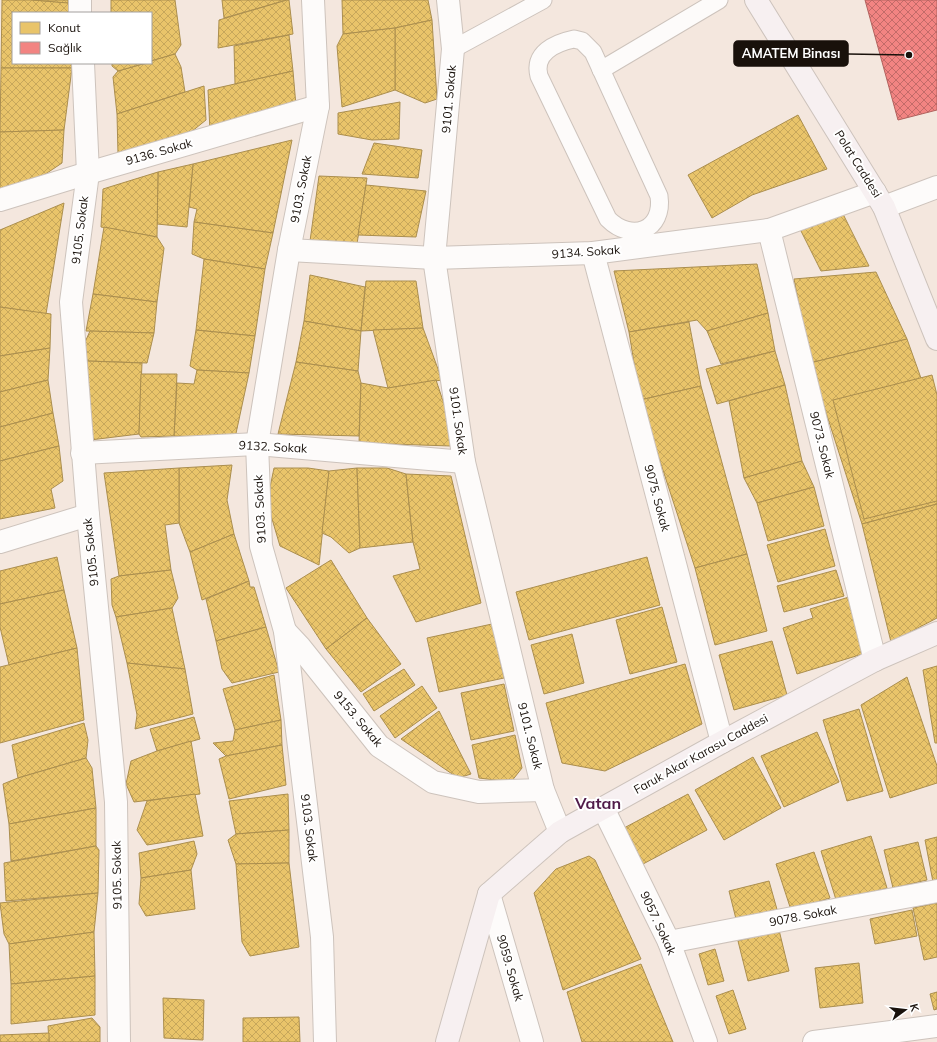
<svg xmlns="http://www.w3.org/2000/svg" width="937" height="1042" font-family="Mulish,sans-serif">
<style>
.homes{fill:url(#homes-cross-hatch);stroke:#ab8e4e}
.health{fill:url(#health-cross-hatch);stroke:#b1625e}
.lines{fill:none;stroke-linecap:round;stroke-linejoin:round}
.lane-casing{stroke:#cdc3bc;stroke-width:19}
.street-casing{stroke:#cdc3bc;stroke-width:24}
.secondary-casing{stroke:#cdc3bc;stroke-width:24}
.lane{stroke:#fdfbfa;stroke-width:17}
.street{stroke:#fdfbfa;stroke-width:22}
.secondary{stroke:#f7f0f1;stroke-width:22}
.labels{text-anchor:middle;stroke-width:4;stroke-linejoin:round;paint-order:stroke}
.street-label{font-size:12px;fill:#19110b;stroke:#fff}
.district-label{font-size:16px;font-weight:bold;fill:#511c4a;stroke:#fff}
.leader{fill:none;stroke:#19110b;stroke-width:1.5}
.callout-dot{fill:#19110b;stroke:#fff;stroke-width:1.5}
.callout{fill:#19110b;stroke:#19110b;stroke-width:1.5}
.callout-label{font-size:13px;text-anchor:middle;font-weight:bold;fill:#fff}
</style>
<defs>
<pattern id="homes-cross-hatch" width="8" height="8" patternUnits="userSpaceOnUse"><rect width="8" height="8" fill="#e9c46a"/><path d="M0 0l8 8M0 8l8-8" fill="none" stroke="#c7a75b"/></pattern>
<pattern id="health-cross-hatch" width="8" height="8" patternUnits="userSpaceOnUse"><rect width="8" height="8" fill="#f28482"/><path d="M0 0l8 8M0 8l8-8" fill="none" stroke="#c36b69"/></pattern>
</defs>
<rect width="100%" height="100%" fill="#f4e7de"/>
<g class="homes">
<path d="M2,0H33L73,3V13H13V63H72V68H1Z"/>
<path d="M33,0H68V3Z"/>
<path d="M111,0H175L181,45L175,54L151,61V13H111Z"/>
<path d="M222,0H287L224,18Z"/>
<path d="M287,0H289L293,34L218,48L219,20Z"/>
<path d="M342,0H428L432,20L395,28L343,34Z"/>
<path d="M432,20L437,99L425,103L395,90V28Z"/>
<path d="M395,28V90L342,107L337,46L343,34Z"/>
<path d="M289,35L293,71L235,84L234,46Z"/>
<path d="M175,54L181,67L185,92L117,114L113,77L118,71L146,63H151V61Z"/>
<path d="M112,63H146L118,71L112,66Z"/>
<path d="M1,68H72L64,130L0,132Z"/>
<path d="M293,71L296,106L210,131L208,90Z"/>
<path d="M204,86L206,120L191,132L118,154L117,114Z"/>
<path d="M400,102L399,139L372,140L338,134V113Z"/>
<path d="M798,115L827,169L752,195L712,218L688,175Z"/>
<path d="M64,130L62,163L35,181L0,196V132Z"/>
<path d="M292,140L273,233L194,222L197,209L189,207L193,164Z"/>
<path d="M374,143L422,150L418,178L362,174Z"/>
<path d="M193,164L187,227L157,224L158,172Z"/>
<path d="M158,172L157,237L101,227L103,189Z"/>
<path d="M319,176L367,178L357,244L310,241Z"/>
<path d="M366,185L426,191L416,237L358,235Z"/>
<path d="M64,203L46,314L0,307V230Z"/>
<path d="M843,214L869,266L821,271L799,227Z"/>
<path d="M194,222L273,233L265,269L204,259L192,254Z"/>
<path d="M104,227L157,237L164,248L157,302L93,294Z"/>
<path d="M204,259L265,269L255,336L196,330Z"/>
<path d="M757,264L768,313L707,331L697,320L629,332L614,271Z"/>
<path d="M876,272L907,339L810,363L794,279Z"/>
<path d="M310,275L365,287L361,331L304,321Z"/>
<path d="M366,281H416L423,328L361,331Z"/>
<path d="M93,294L157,302L154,333L86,331Z"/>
<path d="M0,307L51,314L50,348L0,356Z"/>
<path d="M768,313L775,351L721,364L707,331Z"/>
<path d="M304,321L361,331L358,371L296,362Z"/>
<path d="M689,322L701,386L640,400L629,332Z"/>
<path d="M423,328L442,380L388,388L373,330Z"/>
<path d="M196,330L255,336L249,373L197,370L190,366Z"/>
<path d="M90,331L154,333L147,363L87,361L82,349Z"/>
<path d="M907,339L937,423V504L862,524L810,363Z"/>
<path d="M50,348L48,380L0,392V356Z"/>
<path d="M775,351L785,385L717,404L706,369Z"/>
<path d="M87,361L142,363L139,434L90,440Z"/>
<path d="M296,362L358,371L361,383L359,436L278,434Z"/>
<path d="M197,370L249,373L235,438L174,436L177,383L194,384Z"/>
<path d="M141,374H177L174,436L141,437L139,434Z"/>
<path d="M932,375L937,395V501L864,519L833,400Z"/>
<path d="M48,380L53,413L0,427V392Z"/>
<path d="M436,380L449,419L451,446L359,443L361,383L388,388Z"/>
<path d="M785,385L802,461L744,478L729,401Z"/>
<path d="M701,386L747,554L695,568L640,400Z"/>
<path d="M53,413L59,446L0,461V427Z"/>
<path d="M59,446L63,481L51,489L55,508L0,519V461Z"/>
<path d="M802,461L814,487L757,503L744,478Z"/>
<path d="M232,465L227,500L234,534L190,552L179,523V468Z"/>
<path d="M179,468V523L165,525L171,570L119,576L104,473Z"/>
<path d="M274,468H308L329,471L319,565L280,546L267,502Z"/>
<path d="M357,468L360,548L349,553L331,537L322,533L329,471Z"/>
<path d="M357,468H387L406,474L413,542L360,548Z"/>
<path d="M406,474L451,476L481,603L416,622L393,576L420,569L413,542Z"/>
<path d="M814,487L824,526L768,541L757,503Z"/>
<path d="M937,504V618L891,642L862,524Z"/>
<path d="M825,529L835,566L778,582L767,545Z"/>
<path d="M234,534L249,581L202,600L190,552Z"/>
<path d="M747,554L767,631L715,645L695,568Z"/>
<path d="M57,557L64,590L0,604V571Z"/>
<path d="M647,557L660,605L529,640L516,592Z"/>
<path d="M331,560L367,618L326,649L286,588Z"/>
<path d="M171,570L178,598L172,608L116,617L112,605L111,579L119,576Z"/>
<path d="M836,570L844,596L784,612L777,586Z"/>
<path d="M249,581L250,587H254L266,627L216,641L206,599Z"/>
<path d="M64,590L77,648L9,665L0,627V604Z"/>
<path d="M849,597L866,653L797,674L783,628L813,618L810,609Z"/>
<path d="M662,607L677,662L630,674L616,620Z"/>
<path d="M172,608L185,669L127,663L116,617Z"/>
<path d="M367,618L401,664L361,692L326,649Z"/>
<path d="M492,624L504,678L439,692L427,638Z"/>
<path d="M266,627L279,672L232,683L222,669L216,641Z"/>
<path d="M572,634L584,683L544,694L531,645Z"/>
<path d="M772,641L787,695L734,710L719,655Z"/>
<path d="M77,648L84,720L0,743V667Z"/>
<path d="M127,663L185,669L193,714L135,729L137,715Z"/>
<path d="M685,664L702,724L605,771L562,763L546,703Z"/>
<path d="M937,666V743H935L923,670Z"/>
<path d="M404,669L415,685L374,711L363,694Z"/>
<path d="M274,675L281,720L235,730L223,689Z"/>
<path d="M907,677L937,766V783L890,798L861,705Z"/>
<path d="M504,684L514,731L471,740L461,693Z"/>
<path d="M422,686L437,708L395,738L380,716Z"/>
<path d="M859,709L883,791L847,801L823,720Z"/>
<path d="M439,711L471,774L458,778L401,739Z"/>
<path d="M194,717L200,739L157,751L150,729Z"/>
<path d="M281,720L282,745L226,756L213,743L233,741L235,730Z"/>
<path d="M84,723L88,740L86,758L18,778L12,745Z"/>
<path d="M817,732L839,782L784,807L761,756Z"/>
<path d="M515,735L522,768L511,782L479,778L472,745Z"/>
<path d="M191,741L200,794L134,802L126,784L131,761L157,751Z"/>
<path d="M282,745L286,785L229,799L219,759L226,756Z"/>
<path d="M753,757L781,808L724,840L695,790Z"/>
<path d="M86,758L92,768L96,808L9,824L3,784L18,778Z"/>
<path d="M195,794L203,836L147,845L137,830L147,801Z"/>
<path d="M288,794L289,830L236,834L229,801Z"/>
<path d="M688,794L707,830L643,864L624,828Z"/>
<path d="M96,808V846L11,861L9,824Z"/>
<path d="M289,830V863L236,864L228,840L236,834Z"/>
<path d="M871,836L887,888L837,903L821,851Z"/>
<path d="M937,837V881L933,882L925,840Z"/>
<path d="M194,841L197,854L191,870L141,878L139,853Z"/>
<path d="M918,842L927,880L893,888L884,850Z"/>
<path d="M96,846L99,850L98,893L6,901L4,863Z"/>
<path d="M814,852L830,898L791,910L776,864Z"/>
<path d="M589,856L595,860L641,959L563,990L534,893L556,869Z"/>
<path d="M289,863L299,947L250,956L242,942L236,864Z"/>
<path d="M191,870L195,909L146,916L139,904L141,878Z"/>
<path d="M769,881L778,913L737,923L729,891Z"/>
<path d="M98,893L94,932L9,944L4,934L0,903Z"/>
<path d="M937,903V957L924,960L913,908Z"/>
<path d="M912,910L917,936L875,944L870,919Z"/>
<path d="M779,930L789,971L748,981L738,941Z"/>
<path d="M94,932L95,976L11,984L9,944Z"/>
<path d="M715,949L724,981L708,985L699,954Z"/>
<path d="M859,963L863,1003L820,1008L815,968Z"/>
<path d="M641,964L673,1042H582L567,992Z"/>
<path d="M95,976V1015L11,1024V984Z"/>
<path d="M733,990L746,1029L729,1034L716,996Z"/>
<path d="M937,992V1009L934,1010L930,994Z"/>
<path d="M163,998L204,1000L203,1040L164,1038Z"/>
<path d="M299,1017L300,1042H243V1018Z"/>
<path d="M92,1018L100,1027V1042H49L48,1026Z"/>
<path d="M49,1033V1042H0V1035Z"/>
</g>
<path class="health" d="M865,0H937V110L898,120Z"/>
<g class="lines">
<defs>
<g id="lane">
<path d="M574,39L582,41L593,52L659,196C664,230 632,243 608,219L539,76C533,53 555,43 574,39Z"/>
<path d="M453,49L543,0"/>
<path d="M601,70L719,0"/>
</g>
<g id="street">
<path d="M80,0V13"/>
<path d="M313,0L318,106L289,250L257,444L261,546L285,631L322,937L325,1042"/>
<path d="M448,0L453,49L434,258L464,462L543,790L560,832"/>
<path d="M83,63L88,173L71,302L88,515L116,802L119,1042"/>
<path d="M0,200L88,173L318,106"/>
<path d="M884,207L937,187"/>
<path d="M769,230L875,660"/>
<path d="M289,250L434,258L593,253L769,230L875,192"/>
<path d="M593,253L722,742"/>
<path d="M82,453L257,444L464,462"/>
<path d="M0,542L88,515"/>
<path d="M285,631L300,647L379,746L433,782L479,792L543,790"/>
<path d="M603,808L669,942L706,1042"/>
<path d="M489,894L532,1042"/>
<path d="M669,942L840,909L937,891"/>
<path d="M814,1042L937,1026"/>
</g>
<g id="secondary">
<path d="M756,0L884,207L937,339"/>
<path d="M447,1042L489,894L560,832L722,742L875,660L937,633"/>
</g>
</defs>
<use href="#lane" class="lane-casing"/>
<use href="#street" class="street-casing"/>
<use href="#secondary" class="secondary-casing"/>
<use href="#lane" class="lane"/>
<use href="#street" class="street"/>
<use href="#secondary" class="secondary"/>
</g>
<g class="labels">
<g class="street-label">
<text transform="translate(449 99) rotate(-85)" y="4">9101. Sokak</text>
<text transform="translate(159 152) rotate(-16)" y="4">9136. Sokak</text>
<text transform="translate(858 164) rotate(58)" y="4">Polat Caddesi</text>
<text transform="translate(301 189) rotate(-79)" y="4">9103. Sokak</text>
<text transform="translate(80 230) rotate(-83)" y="4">9105. Sokak</text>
<text transform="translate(586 252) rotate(-4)" y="4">9134. Sokak</text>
<text transform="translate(458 421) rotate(82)" y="4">9101. Sokak</text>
<text transform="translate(822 445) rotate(76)" y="4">9073. Sokak</text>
<text transform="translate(273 447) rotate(3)" y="4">9132. Sokak</text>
<text transform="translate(657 498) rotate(75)" y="4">9075. Sokak</text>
<text transform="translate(260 509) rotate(-93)" y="4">9103. Sokak</text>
<text transform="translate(91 552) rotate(-96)" y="4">9105. Sokak</text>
<text transform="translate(358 719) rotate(50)" y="4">9153. Sokak</text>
<text transform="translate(530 736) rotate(76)" y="4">9101. Sokak</text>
<text transform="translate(701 754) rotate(-29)" y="4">Faruk Akar Karasu Caddesi</text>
<text transform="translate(309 828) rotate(83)" y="4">9103. Sokak</text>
<text transform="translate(117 875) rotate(-91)" y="4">9105. Sokak</text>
<text transform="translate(803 916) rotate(-11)" y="4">9078. Sokak</text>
<text transform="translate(658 923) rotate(65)" y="4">9057. Sokak</text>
<text transform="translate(510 968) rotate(74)" y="4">9059. Sokak</text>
</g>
<g class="district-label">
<text x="598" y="809">Vatan</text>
</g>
</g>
<path class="leader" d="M909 55L848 54"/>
<circle class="callout-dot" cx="909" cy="55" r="4"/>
<rect class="callout" x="734" y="41" width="114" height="25" rx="4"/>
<g class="callout-label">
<text x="791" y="58">AMATEM Binası</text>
</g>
<rect x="12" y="12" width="140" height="52" fill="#ffffff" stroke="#a3a09d"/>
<rect x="20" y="22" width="20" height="12" fill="#e9c46a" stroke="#a3a09d"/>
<text x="48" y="32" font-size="12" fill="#19110b">Konut</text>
<rect x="20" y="42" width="20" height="12" fill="#f28482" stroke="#a3a09d"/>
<text x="48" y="52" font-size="12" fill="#19110b">Sağlık</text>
<g transform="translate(905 1010) rotate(75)" stroke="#ffffff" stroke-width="3" paint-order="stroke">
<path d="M0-3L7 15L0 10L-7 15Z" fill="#19110b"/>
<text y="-6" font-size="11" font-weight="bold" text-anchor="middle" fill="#19110b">K</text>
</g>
</svg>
